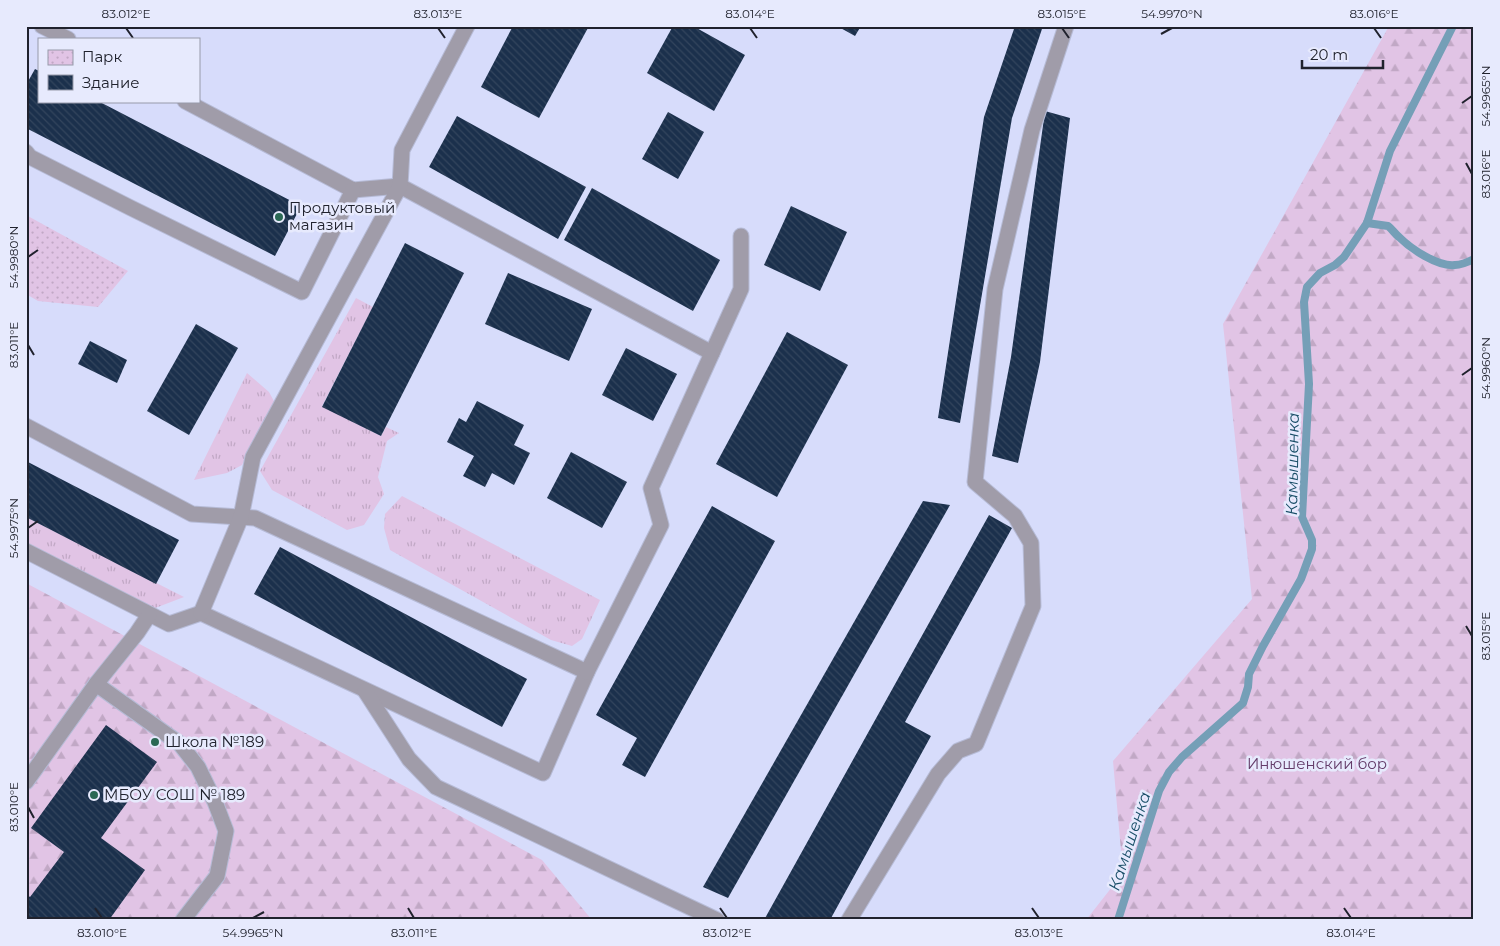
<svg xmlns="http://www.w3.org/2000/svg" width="1500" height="946" font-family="Montserrat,sans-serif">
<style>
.grass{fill:url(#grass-tufts)}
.forest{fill:url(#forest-firs)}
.park{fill:url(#park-dots)}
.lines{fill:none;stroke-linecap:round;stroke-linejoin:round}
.stream{stroke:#759fb7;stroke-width:8}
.building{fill:url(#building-back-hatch)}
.lane-casing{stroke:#b6bbd6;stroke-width:17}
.lane{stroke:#a09ca9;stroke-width:15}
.ticks{fill:none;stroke:#20222d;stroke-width:2}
.poi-dot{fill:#2a6854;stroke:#e7eafd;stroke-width:2}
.labels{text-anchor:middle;stroke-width:5;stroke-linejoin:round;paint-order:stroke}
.poi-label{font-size:15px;fill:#20222d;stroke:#e7eafd;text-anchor:start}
.park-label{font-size:15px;fill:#643c6a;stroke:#e7eafd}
.water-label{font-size:16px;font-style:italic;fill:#184d67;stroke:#e7eafd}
.neatline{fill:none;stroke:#20222d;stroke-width:2}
.ticks-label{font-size:12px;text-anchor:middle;fill:#20222d}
</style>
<defs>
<pattern id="grass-tufts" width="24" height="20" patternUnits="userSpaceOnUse" patternTransform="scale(1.25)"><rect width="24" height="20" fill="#e1c4e5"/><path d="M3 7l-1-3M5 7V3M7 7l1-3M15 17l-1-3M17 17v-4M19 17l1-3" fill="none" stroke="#c1a8c5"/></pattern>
<pattern id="forest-firs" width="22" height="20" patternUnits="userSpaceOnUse" patternTransform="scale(1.25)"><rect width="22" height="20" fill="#e1c4e5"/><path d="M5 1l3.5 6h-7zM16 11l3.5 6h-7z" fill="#c1a8c5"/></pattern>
<pattern id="park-dots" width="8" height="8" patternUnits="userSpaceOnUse" patternTransform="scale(1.25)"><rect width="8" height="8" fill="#e1c4e5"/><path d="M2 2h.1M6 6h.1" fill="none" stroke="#c1a8c5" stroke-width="1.8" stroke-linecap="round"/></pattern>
<pattern id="building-back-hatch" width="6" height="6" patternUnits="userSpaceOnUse" patternTransform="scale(1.25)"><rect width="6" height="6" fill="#1b304c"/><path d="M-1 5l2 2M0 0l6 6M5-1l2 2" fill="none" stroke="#33455d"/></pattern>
</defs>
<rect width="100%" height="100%" fill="#d7dcfb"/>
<g class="grass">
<path d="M356,298L373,307L322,406L381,436L386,427L399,433L387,441L378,477L384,494L364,525L347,530L272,490L260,471Z"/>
<path d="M247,373L269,392L275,403L267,415L242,465L227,473L194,480Z"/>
<path d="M402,496L600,600L582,639L572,646L551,640L390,550L384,528L385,514Z"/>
<path d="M26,517L184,597L150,610L26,545Z"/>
</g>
<g class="forest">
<path d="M1389,26H1474V920H1086L1123,873L1113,761L1252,599L1223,324Z"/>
<path d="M26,583L542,860L592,920H26Z"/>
</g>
<path class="park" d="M26,215L128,271L98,307L38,301L26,294Z"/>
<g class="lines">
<g class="stream">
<path d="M1367,223L1388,226C1392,229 1395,234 1399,237C1411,249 1438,267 1455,265C1462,265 1468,262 1474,259"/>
<path d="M1118,920L1159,791L1169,772L1182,757L1243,703L1248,687L1249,674L1263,646L1301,579L1312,549V540L1302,517L1309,384L1304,302L1307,287L1320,273L1335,265L1344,257L1367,223L1390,151L1453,26"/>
</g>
</g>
<g class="building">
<path d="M513,26H589L539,118L481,87Z"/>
<path d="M673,26H693L745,55L714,111L647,73Z"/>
<path d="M837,26H861L855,36Z"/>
<path d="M1015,26H1043L1012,118L960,423L938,418L984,117Z"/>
<path d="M35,69L39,71V101H98L301,206L275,256L26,128V85Z"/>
<path d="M1045,111L1070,118L1040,362L1018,463L992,456L1011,357Z"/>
<path d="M668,112L704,132L678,179L642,159Z"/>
<path d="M457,116L586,187L558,239L429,167Z"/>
<path d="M592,188L720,260L693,311L564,240Z"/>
<path d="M791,206L847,232L820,291L764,265Z"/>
<path d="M405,243L464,273L381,436L322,407Z"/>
<path d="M508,273L592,309L569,361L485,324Z"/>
<path d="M196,324L238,348L189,435L147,411Z"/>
<path d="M787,332L848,365L777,497L716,464Z"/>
<path d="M90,341L127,360L117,383L78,364Z"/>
<path d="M626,348L677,374L653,421L602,395Z"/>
<path d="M477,401L524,425L514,445L530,453L514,485L492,473L485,487L463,476L474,456L447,442L459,418L466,422Z"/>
<path d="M571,452L627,482L602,528L547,498Z"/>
<path d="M26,461L179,540L156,584L26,517Z"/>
<path d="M923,501L950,505L728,898L703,887Z"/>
<path d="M712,506L775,541L645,777L622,765L637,738L596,715Z"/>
<path d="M989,515L1012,528L905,722L931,736L830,920H764Z"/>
<path d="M280,547L527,679L502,727L254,594Z"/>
<path d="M106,725L157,762L101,838L145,870L109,920H26V894L30,897L64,852L31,828Z"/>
</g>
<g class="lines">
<defs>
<g id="lane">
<path d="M42,26L68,39"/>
<path d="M185,101L353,190L400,186L712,353"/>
<path d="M26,152L30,157L131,208L302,292L353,190"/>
<path d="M26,426L192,514L255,518L587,672L543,773L201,613L169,624L26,551"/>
<path d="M201,613L241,517L253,457L400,186L402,150L467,26"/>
<path d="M587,672L661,525L651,488L741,289V236"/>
<path d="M96,684L137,633L149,615"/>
<path d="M365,691L409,759L436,787L717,920"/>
<path d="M26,782L96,684L180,744L198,767L215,802L226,831L217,876L183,920"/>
<path d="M849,920L938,774L958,751L976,744L1033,606L1031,543L1015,516L975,482L995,289L1032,130L1066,26"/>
</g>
</defs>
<use href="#lane" class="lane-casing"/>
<use href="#lane" class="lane"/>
</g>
<path class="ticks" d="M126,28L133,38M438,28L445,38M750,28L757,38M1062,28L1069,38M1374,28L1381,38M1161,34L1172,28M1462,103L1472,96M1466,163L1472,174M28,257L38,250M28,345L34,355M1462,375L1472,368M28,528L38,521M1466,626L1472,636M28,807L34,818M95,908L102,918M408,908L414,918M720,908L727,918M1032,908L1039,918M1344,908L1351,918M253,918L264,912"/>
<g class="poi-dot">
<circle cx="279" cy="217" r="5"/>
<circle cx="155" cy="742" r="5"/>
<circle cx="94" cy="795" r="5"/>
</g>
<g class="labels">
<g class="poi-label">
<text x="289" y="213">Продуктовый<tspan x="289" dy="17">магазин</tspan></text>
<text x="165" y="747">Школа №189</text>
<text x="104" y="800">МБОУ СОШ № 189</text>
</g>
<g class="park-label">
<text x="1317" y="769">Инюшенский бор</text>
</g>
<g class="water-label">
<text transform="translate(1292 464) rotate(-89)" y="6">Камышенка</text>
<text transform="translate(1129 841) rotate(-72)" y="6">Камышенка</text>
</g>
</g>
<rect width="1500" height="946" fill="none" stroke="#e7eafd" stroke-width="55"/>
<rect x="38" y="38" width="162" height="65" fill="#e7eafd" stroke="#979aaa"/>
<rect x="48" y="50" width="25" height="15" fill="url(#park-dots)" stroke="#979aaa"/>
<text x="82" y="62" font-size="15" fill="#20222d">Парк</text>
<rect x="48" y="75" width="25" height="15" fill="url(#building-back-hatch)" stroke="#979aaa"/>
<text x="82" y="88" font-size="15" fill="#20222d">Здание</text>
<path d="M1302 60v8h81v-8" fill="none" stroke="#20222d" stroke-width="2.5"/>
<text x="1310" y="60" font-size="15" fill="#20222d" stroke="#e7eafd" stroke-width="4" paint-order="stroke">20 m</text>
<rect x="28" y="28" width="1444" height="890" class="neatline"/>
<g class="ticks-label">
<text x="126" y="18">83.012°E</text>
<text x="438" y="18">83.013°E</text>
<text x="750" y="18">83.014°E</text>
<text x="1062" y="18">83.015°E</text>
<text x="1172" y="18">54.9970°N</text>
<text x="1374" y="18">83.016°E</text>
<text transform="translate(1486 96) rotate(-90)" y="4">54.9965°N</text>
<text transform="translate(1486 174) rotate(-90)" y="4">83.016°E</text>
<text transform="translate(14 257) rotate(-90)" y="4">54.9980°N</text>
<text transform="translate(14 345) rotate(-90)" y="4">83.011°E</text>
<text transform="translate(1486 368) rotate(-90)" y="4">54.9960°N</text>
<text transform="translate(14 528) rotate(-90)" y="4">54.9975°N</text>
<text transform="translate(1486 636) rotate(-90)" y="4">83.015°E</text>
<text transform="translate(14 807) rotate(-90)" y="4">83.010°E</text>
<text x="102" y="937">83.010°E</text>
<text x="253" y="937">54.9965°N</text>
<text x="414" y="937">83.011°E</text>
<text x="727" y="937">83.012°E</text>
<text x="1039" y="937">83.013°E</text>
<text x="1351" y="937">83.014°E</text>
</g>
</svg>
